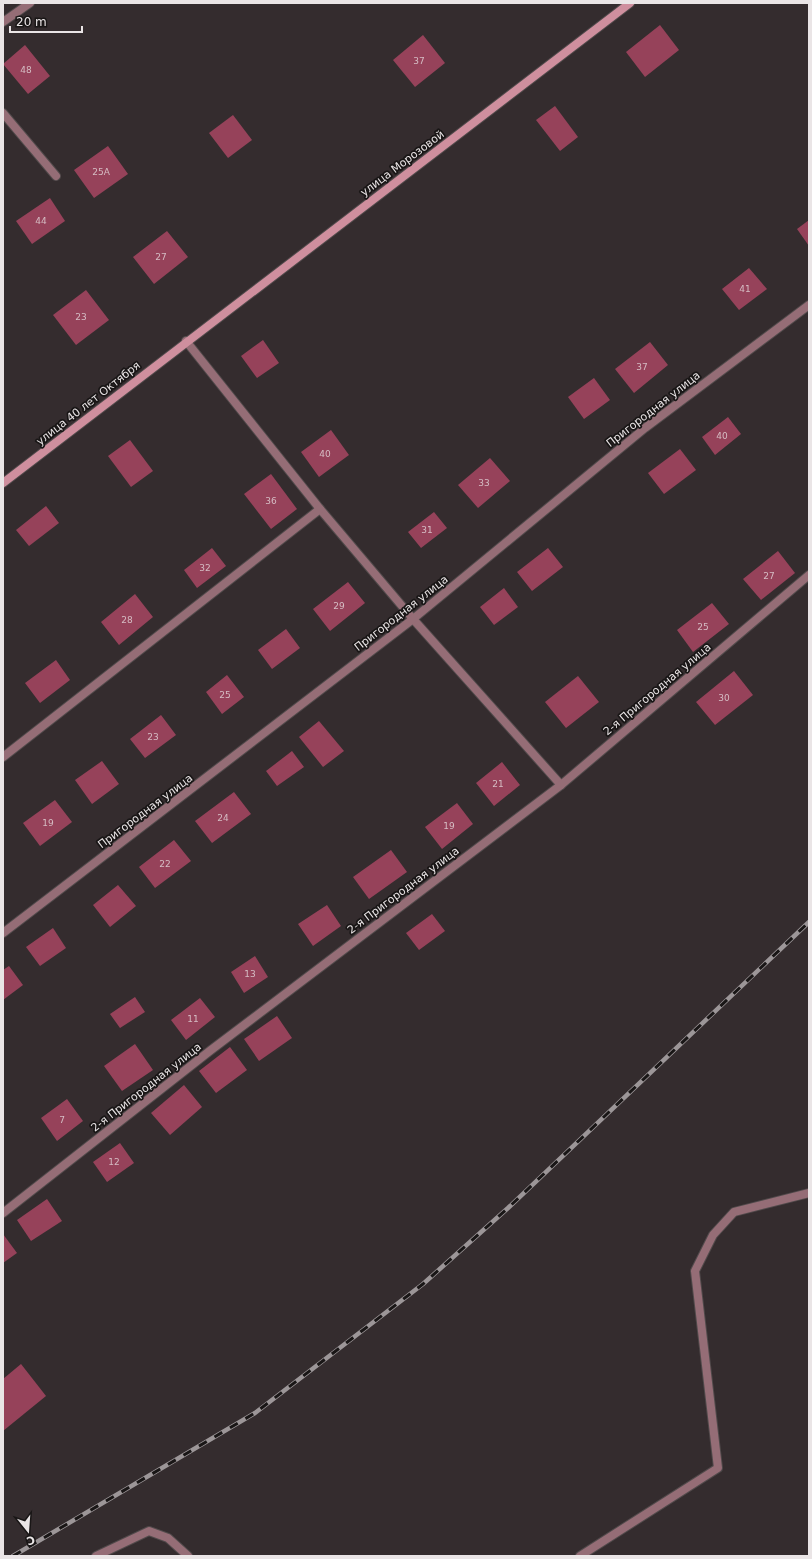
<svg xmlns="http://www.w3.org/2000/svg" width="812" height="1559" font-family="'DejaVu Sans',sans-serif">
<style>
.building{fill:#96425a}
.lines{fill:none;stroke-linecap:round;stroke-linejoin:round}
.lane-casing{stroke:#514a4b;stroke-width:10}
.street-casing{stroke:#514a4b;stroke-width:10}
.secondary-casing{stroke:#514a4b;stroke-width:10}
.lane{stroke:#956d76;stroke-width:8}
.street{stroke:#956d76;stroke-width:8}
.secondary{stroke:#cf8f9e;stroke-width:8}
.rail-casing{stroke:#9c9698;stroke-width:4.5}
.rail{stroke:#191616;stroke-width:3;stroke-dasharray:9;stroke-linecap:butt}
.labels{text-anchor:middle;stroke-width:3.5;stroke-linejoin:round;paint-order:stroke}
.number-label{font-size:9px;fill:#d5bcc3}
.street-label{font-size:11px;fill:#eae5e6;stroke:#191616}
</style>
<rect width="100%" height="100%" fill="#342c2e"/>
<g class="building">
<path d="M660,25L679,50L645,77L626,52Z"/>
<path d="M423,35L445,63L415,87L393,60Z"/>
<path d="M25,45L50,76L28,94L3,64Z"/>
<path d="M555,106L578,137L560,151L536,120Z"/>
<path d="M233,115L252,140L228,158L209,133Z"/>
<path d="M108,146L128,174L94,198L74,170Z"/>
<path d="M50,198L65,221L32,244L16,221Z"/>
<path d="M809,220V246L797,229Z"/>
<path d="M167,231L188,257L154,284L133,257Z"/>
<path d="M749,268L767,289L739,310L722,289Z"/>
<path d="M86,290L109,320L76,345L53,315Z"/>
<path d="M263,340L279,363L257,378L241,356Z"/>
<path d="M650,342L668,365L634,393L615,369Z"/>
<path d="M594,378L610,400L584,419L568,397Z"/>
<path d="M728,417L741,434L715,455L702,437Z"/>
<path d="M331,430L349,455L319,477L301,452Z"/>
<path d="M130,440L153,471L131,487L108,456Z"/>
<path d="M680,449L696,470L664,494L648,473Z"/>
<path d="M490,458L510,481L478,508L458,485Z"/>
<path d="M271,474L297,509L271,529L244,494Z"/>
<path d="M46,506L59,523L29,546L16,530Z"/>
<path d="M434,512L447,528L421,548L408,532Z"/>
<path d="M212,548L226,566L197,588L184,570Z"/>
<path d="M548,548L563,567L532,591L517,572Z"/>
<path d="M778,551L795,573L761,600L743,579Z"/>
<path d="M348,582L365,603L330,631L313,609Z"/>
<path d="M504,588L518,607L494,625L480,607Z"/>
<path d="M135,594L153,617L119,645L101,622Z"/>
<path d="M712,603L729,624L693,652L677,630Z"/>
<path d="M286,629L300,648L272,669L258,650Z"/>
<path d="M56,660L70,680L40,703L25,683Z"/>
<path d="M734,671L753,695L715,725L696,702Z"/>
<path d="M227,675L244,697L222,714L206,692Z"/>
<path d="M578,676L599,702L566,728L545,702Z"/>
<path d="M161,715L176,735L145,758L130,739Z"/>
<path d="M319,721L344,751L323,767L299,737Z"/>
<path d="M292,751L304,767L277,786L266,771Z"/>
<path d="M102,761L119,784L92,804L75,780Z"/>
<path d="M502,762L520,785L494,806L476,783Z"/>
<path d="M234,792L251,814L212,843L195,821Z"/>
<path d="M55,800L72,822L40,846L23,823Z"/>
<path d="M457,803L473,824L442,849L425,827Z"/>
<path d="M174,840L191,861L155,888L139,867Z"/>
<path d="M391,850L407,872L369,899L353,877Z"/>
<path d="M118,885L136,906L110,927L93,905Z"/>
<path d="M327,905L341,926L313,946L298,924Z"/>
<path d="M432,914L445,931L419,950L406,933Z"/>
<path d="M53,928L66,948L40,966L26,947Z"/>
<path d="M255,956L268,977L244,993L231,972Z"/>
<path d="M9,966L23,985L3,1000V970Z"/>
<path d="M135,997L145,1012L120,1028L110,1014Z"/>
<path d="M200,998L215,1017L186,1040L171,1020Z"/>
<path d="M277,1016L292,1038L259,1061L244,1039Z"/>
<path d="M135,1044L153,1070L122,1091L104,1066Z"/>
<path d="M230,1047L247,1070L216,1093L199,1071Z"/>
<path d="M184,1085L202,1107L170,1135L151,1113Z"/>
<path d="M67,1099L83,1121L57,1141L41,1118Z"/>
<path d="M120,1143L134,1163L107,1182L93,1162Z"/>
<path d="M47,1199L62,1221L31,1241L17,1220Z"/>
<path d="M3,1234L17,1253L3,1263Z"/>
<path d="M21,1364L46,1396L3,1431V1379Z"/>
</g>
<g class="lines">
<defs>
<path id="lane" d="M580,1556L718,1468L695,1271L713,1235L734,1212L809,1193"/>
<g id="street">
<path d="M3,22L30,3"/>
<path d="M3,113L56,176"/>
<path d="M186,341L320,509L413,619L561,785"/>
<path d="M3,757L320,509"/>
<path d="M3,933L413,619L645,428L809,305"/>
<path d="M3,1213L211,1050L561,785L809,575"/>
<path d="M96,1556L149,1531L168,1538L188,1556"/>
</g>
<path id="secondary" d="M3,483L630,3"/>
</defs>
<use href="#lane" class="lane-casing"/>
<use href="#street" class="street-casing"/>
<use href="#secondary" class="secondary-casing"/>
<use href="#lane" class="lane"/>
<use href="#street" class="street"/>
<use href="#secondary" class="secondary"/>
<defs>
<path id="rail" d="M13,1556L255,1413L423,1284L508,1208L809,922"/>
</defs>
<use href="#rail" class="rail-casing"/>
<use href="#rail" class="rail"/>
</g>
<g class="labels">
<g class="number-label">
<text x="419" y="64">37</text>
<text x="26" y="73">48</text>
<text x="101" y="175">25А</text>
<text x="41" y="224">44</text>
<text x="161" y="260">27</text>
<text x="745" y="292">41</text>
<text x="81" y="320">23</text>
<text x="642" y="370">37</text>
<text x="722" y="439">40</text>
<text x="325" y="457">40</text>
<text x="484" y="486">33</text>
<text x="271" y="504">36</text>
<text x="427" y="533">31</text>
<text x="205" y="571">32</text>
<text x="769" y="579">27</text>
<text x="339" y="609">29</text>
<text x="127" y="623">28</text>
<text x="703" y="630">25</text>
<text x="225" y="698">25</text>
<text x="724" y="701">30</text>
<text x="153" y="740">23</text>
<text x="498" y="787">21</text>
<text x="223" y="821">24</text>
<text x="48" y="826">19</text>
<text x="449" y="829">19</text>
<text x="165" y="867">22</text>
<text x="250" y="977">13</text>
<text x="193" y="1022">11</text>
<text x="62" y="1123">7</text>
<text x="114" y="1165">12</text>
</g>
<g class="street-label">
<text transform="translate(402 163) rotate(-37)" y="4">улица Морозовой</text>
<text transform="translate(88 403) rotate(-38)" y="4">улица 40 лет Октября</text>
<text transform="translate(653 409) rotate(-38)" y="4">Пригородная улица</text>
<text transform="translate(401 613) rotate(-38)" y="4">Пригородная улица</text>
<text transform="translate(657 689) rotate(-40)" y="4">2-я Пригородная улица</text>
<text transform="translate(145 811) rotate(-37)" y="4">Пригородная улица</text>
<text transform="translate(403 890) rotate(-37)" y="4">2-я Пригородная улица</text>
<text transform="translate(146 1087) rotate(-38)" y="4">2-я Пригородная улица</text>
</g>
</g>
<rect width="812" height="1559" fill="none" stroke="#eae5e6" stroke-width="8"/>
<g transform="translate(28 1531) rotate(163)" stroke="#191616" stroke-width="3" paint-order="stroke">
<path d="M0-3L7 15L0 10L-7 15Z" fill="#eae5e6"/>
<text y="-6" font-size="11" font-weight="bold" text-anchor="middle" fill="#eae5e6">С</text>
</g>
<path d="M10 26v6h72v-6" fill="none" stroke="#eae5e6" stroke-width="2"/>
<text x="16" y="26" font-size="12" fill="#eae5e6" stroke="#191616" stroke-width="3" paint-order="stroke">20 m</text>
</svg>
